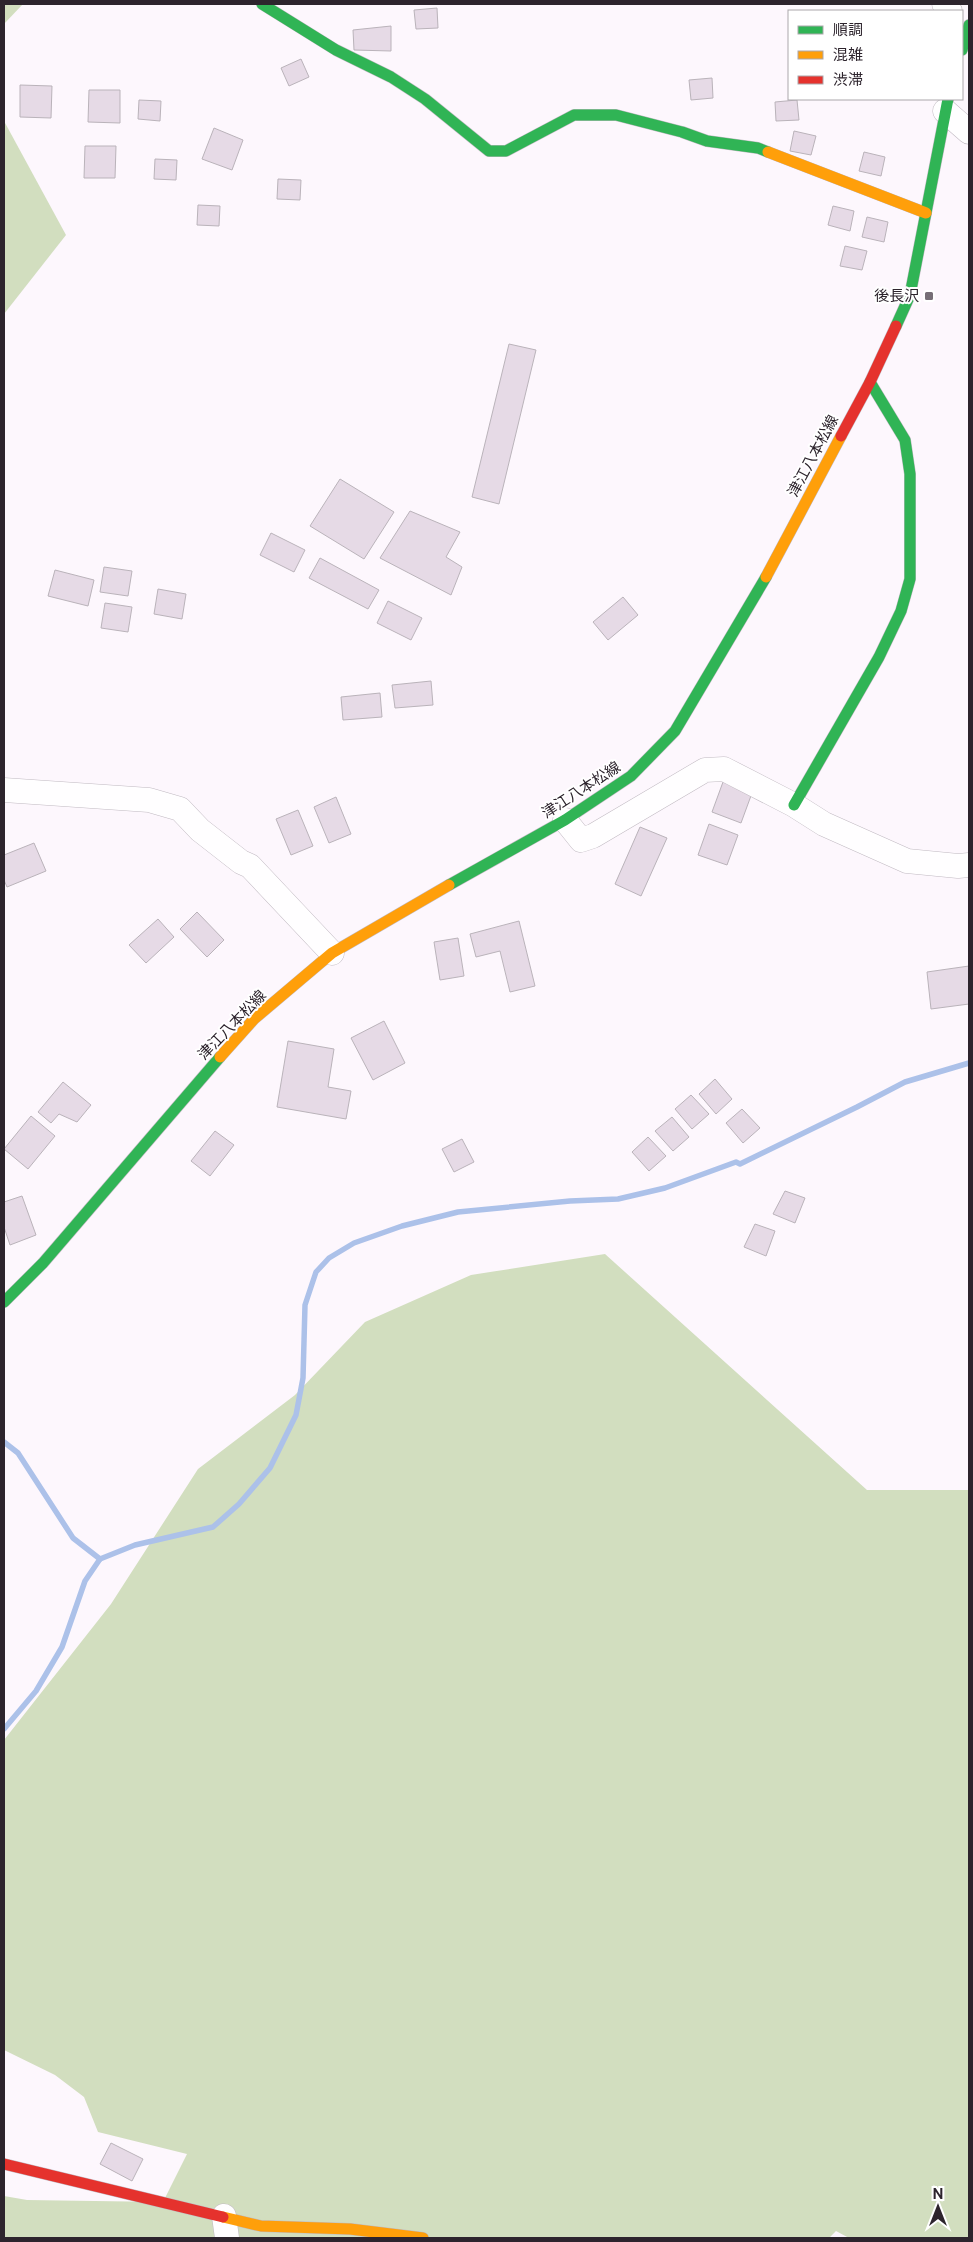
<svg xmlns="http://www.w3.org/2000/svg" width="973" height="2242" font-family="'Public Sans','Noto Sans JP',sans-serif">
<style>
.forest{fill:#d2debf}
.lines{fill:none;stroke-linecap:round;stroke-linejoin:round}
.stream{stroke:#acc1e9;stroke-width:5.5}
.building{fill:#e6dae6;stroke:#bab3ba}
.street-casing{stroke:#c1bac2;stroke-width:25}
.fast-casing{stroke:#c1bac2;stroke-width:12}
.slow-casing{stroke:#c1bac2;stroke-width:12}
.jam-casing{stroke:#c1bac2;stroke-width:12}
.street{stroke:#fffeff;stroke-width:24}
.fast{stroke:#30b455;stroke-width:11}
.slow{stroke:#ff9f0a;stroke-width:11}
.jam{stroke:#e5322d;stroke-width:11}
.poi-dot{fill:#766e76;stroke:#fff;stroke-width:2}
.labels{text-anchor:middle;stroke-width:4;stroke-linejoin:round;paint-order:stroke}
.poi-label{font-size:15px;fill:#2d242d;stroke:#fff;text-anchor:end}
.street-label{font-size:15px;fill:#2d242d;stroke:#fff}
</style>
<rect width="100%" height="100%" fill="#fdf7fd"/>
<g class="forest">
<path d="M4,4H23L4,24Z"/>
<path d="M4,121L66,235L4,314Z"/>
<path d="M605,1254L867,1490H969V2238H849L836,2231L829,2238H4V2196L27,2200L163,2202L187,2154L98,2132L84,2097L55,2075L4,2050V1740L111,1604L198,1469L295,1395L365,1322L471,1275Z"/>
</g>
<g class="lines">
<g class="stream">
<path d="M4,1442L18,1453L73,1538L100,1559"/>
<path d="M4,1729L36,1691L62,1647L85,1581L100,1559L135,1545L213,1527L239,1504L270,1468L296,1415L303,1378L305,1305L316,1272L329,1258L354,1243L402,1226L458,1212L570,1201L618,1199L665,1188L736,1162L740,1164L857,1107L905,1082L969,1063"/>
</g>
</g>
<g class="building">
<path d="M437,8L438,28L416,29L414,10Z"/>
<path d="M391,26V51L354,50L353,30Z"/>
<path d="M301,59L309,77L289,86L281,68Z"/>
<path d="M712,78L713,98L691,100L689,80Z"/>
<path d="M20,85L52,86L51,118L20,117Z"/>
<path d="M89,90H120V123L88,122Z"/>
<path d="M139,100L161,101L160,121L138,119Z"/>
<path d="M797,100L799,120L776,121L775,102Z"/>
<path d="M214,128L243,140L232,170L202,159Z"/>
<path d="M794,131L816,136L811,155L790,151Z"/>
<path d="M85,146H116L115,178H84Z"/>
<path d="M864,152L885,157L881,176L859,171Z"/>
<path d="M155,159L177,160L176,180L154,179Z"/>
<path d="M278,179L301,180L300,200L277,199Z"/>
<path d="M198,205L220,206L219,226L197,225Z"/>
<path d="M833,206L854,211L850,231L828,225Z"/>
<path d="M867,217L888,222L884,242L862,237Z"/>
<path d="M845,246L867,251L862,270L840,266Z"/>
<path d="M509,344L536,350L499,504L472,497Z"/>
<path d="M340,479L394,512L364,559L310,526Z"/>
<path d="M410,511L460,532L446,557L462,567L451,595L380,558Z"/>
<path d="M271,533L305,550L294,572L260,555Z"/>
<path d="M320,558L379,590L368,609L309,578Z"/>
<path d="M104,567L132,571L128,596L100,592Z"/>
<path d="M55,570L94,580L88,606L48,596Z"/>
<path d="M158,589L186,594L182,619L154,614Z"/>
<path d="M623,597L638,615L608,640L593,622Z"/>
<path d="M388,601L422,618L411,640L377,623Z"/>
<path d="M105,603L132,607L128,632L101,628Z"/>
<path d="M431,681L433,705L395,708L392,685Z"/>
<path d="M380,693L382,717L343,720L341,697Z"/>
<path d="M723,782L752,793L741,823L712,812Z"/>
<path d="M336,797L351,834L329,843L314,807Z"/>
<path d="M298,810L313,846L291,855L276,819Z"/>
<path d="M709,824L738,835L727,865L698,855Z"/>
<path d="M640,827L667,838L641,896L615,884Z"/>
<path d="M34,843L46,871L7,887L4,880V855Z"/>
<path d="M197,912L224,940L207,957L180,929Z"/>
<path d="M158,919L174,937L146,963L129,945Z"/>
<path d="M519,921L535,986L510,992L500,951L476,957L470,934Z"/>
<path d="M458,938L464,976L440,980L434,942Z"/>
<path d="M969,966V1004L931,1009L927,972Z"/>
<path d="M384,1021L405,1063L373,1080L351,1038Z"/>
<path d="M288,1041L334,1049L328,1087L351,1091L346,1119L277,1107Z"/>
<path d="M715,1079L732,1099L716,1114L699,1094Z"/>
<path d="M63,1082L91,1105L77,1122L59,1114L51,1123L38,1112Z"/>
<path d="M691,1095L709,1114L692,1129L675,1109Z"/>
<path d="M742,1109L760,1128L743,1143L726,1123Z"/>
<path d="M31,1116L55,1136L28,1169L4,1149Z"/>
<path d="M672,1117L689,1137L673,1151L655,1131Z"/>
<path d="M215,1131L234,1145L210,1176L191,1161Z"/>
<path d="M648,1137L666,1156L649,1171L632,1152Z"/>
<path d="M462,1139L474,1162L454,1172L442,1149Z"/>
<path d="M785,1191L805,1198L795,1223L773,1214Z"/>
<path d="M22,1196L36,1235L10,1245L4,1227V1202Z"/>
<path d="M755,1224L775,1231L766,1256L744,1247Z"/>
<path d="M111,2143L143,2159L132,2181L100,2164Z"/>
</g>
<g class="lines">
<defs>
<g id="street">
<path d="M944,4L950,11"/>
<path d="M945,111L969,132"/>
<path d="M4,790L149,800L180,809L200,830L241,862L250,866L332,953"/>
<path d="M565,820L581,840L593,836L705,770L724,769L794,805L824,824L907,861L958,866L969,865"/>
<path d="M224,2216L227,2238"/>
</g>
<g id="fast">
<path d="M262,4L336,50L391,77L425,99L489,151H506L574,115H616L682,132L707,141L758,148L768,152"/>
<path d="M962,50L969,25"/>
<path d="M896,326L910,295L948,99"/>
<path d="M794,805L879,657L901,611L910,579V474L905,440L870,382"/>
<path d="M449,885L565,820L631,776L675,731L766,577"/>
<path d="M4,1302L43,1263L220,1057"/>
</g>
<g id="slow">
<path d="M768,152L926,213"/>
<path d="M766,577L841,436"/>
<path d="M220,1057L254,1019L332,953L449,885"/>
<path d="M223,2217L261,2226L350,2229L423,2238"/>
</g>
<g id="jam">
<path d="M841,436L870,382L896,326"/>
<path d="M4,2164L223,2217"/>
</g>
</defs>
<use href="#street" class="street-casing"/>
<use href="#fast" class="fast-casing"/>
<use href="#slow" class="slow-casing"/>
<use href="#jam" class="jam-casing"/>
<use href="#street" class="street"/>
<use href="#fast" class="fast"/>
<use href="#slow" class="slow"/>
<use href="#jam" class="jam"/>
</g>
<rect class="poi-dot" x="924" y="291" width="10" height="10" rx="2.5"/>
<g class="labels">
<g class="poi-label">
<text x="919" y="301">後長沢</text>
</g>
<g class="street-label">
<text transform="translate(813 456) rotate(-62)" y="5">津江八本松線</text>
<text transform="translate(581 790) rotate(-33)" y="5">津江八本松線</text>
<text transform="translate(232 1025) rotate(-46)" y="5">津江八本松線</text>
</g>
</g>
<rect width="973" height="2242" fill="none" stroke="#2d242d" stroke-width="10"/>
<rect x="788" y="10" width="175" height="90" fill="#ffffff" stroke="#aba7ab"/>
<rect x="798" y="26" width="25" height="8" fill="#30b455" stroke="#aba7ab"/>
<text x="833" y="35" font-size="15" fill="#2d242d">順調</text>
<rect x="798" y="51" width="25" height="8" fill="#ff9f0a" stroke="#aba7ab"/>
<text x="833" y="60" font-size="15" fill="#2d242d">混雑</text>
<rect x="798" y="76" width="25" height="8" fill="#e5322d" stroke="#aba7ab"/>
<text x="833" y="85" font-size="15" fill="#2d242d">渋滞</text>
<g transform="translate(938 2207)" stroke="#ffffff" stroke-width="4" paint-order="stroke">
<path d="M0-4L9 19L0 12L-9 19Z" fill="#2d242d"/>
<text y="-8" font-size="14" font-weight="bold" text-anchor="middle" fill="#2d242d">N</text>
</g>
</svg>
